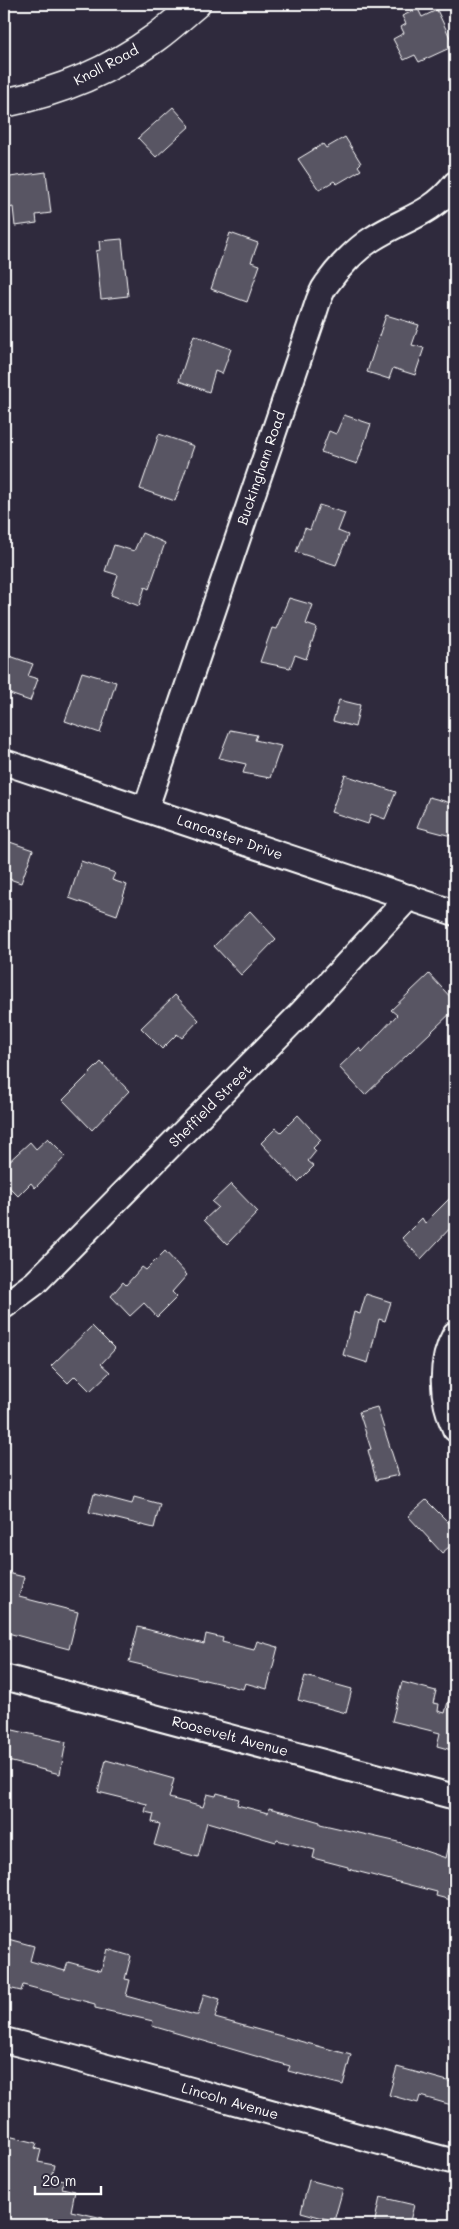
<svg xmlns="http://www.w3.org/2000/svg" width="459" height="2229" font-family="Mali,sans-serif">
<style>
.building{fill:#595564;stroke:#fff}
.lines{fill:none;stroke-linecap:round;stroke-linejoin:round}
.street-casing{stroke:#fff;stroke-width:28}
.secondary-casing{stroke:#fff;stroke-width:31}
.street{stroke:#2f2a3d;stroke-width:24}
.secondary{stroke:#2f2a3d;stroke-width:28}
.labels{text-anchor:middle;stroke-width:4;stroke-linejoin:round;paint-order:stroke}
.street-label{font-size:14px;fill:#fff;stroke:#2f2a3d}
</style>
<rect width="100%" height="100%" fill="#2f2a3d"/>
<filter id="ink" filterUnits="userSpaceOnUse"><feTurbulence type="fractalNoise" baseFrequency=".02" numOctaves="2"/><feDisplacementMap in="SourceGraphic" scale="10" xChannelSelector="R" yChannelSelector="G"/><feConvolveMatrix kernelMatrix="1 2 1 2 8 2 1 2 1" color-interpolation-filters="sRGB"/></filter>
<g filter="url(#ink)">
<g class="building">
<path d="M418,9L422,17L437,10L454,46L419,62L415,55L404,60L393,39L404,33L401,27L406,24L402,16Z"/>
<path d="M173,107L190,126L156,157L138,138Z"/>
<path d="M345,137L361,163L358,166L361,170L337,184L334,181L319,190L298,159L323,144L326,148Z"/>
<path d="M46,172L51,213L36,215L37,223L15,226L13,207L4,209V180L10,179V177Z"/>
<path d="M230,233L258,243L251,262L260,265L247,302L211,289Z"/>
<path d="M122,239L128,296L101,299L96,251L100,250L99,241Z"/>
<path d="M386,315L419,325L412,345L424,348L415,375L393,368L389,379L367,372Z"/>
<path d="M194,335L231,349L222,374L215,371L209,392L179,381Z"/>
<path d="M344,415L371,424L357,464L321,452L329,431L336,434Z"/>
<path d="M159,434L194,446L175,501L140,489Z"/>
<path d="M319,505L345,513L338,531L348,535L336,565L296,552L305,528L310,530Z"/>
<path d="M142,533L165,543L149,589L145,587L139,606L111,595L118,575L105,571L114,545L134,551Z"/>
<path d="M289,598L313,605L306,624L317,628L306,659L295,655L290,668L260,662L272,628L276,629Z"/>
<path d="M4,654L33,664L28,676L38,679L30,701L4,692Z"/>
<path d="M82,672L116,682L100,733L65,721Z"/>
<path d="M339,700L360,705L355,727L333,721Z"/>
<path d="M230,730L257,735L255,740L281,746L270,778L243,773L246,764L219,758Z"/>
<path d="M345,775L396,792L385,819L371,814L368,824L331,812Z"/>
<path d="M429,797L455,804V837L417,827Z"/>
<path d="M4,840L33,850L21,883L4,877Z"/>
<path d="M81,861L115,873L112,880L127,885L117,915L69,898Z"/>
<path d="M250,911L276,939L241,975L214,946Z"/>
<path d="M429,974L455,1002V1009L365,1095L339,1067L359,1048L362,1052L397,1015L391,1010Z"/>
<path d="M175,995L199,1020L182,1038L177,1034L162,1049L141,1028Z"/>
<path d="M101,1062L129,1091L92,1130L63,1100Z"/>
<path d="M298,1115L321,1140L313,1148L316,1151L308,1161L314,1166L298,1182L261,1143L276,1128L281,1132Z"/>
<path d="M48,1138L66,1156L35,1188L31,1183L18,1196L4,1182V1166L30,1142L36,1149Z"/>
<path d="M231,1184L258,1212L227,1244L204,1220L218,1207L212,1202Z"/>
<path d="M455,1193V1223L421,1259L402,1238L422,1218L425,1223Z"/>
<path d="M165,1251L187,1275L172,1292L177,1297L157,1317L144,1303L130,1316L111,1296L123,1282L126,1285L142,1267L146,1270Z"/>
<path d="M366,1294L391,1302L385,1321L379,1319L368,1363L343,1355L354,1312L360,1314Z"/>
<path d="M92,1326L115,1349L101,1364L110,1372L90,1391L75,1376L68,1383L51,1366Z"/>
<path d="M377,1407L399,1475L376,1480L368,1450L371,1449L359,1412Z"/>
<path d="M94,1494L132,1504L134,1497L160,1504L154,1528L89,1512Z"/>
<path d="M426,1500L455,1529V1542L442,1553L408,1516Z"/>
<path d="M4,1572L24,1577L19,1597L78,1612L69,1649L4,1632Z"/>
<path d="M138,1627L204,1644L206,1634L223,1638L222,1642L254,1650L257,1641L278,1647L267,1689L245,1683L243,1689L129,1662Z"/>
<path d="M305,1676L352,1689L346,1713L298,1700Z"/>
<path d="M402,1682L436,1691L433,1703L439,1704L438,1711L445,1713L449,1698L455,1699V1751L437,1746L440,1733L392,1721Z"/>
<path d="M4,1728L66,1742L60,1774L4,1760Z"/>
<path d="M106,1760L174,1779L169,1798L203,1807L207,1794L216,1796L217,1793L239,1799L237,1805L268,1813L269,1808L289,1813L320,1822V1824L398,1842L446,1858L449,1845L455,1846V1901L436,1896L437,1892L348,1869V1867L313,1858L315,1850L277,1840L276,1842L207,1822L198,1857L154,1845L160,1824L152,1822L154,1814L145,1812L147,1804L98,1792Z"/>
<path d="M8,1939L34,1946L30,1961L65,1971L68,1962L101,1971L107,1949L131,1956L125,1979L130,1980L126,1996L195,2015H198L204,1994L220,1999L215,2018L351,2055L343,2085L288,2071L290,2066L152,2026L153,2021L95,2008V2004L23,1985L21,1991L4,1987V1954Z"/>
<path d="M397,2067L455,2083V2106L420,2096L418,2103L389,2095Z"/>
<path d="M4,2135L37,2143L35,2148L41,2150L38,2162L54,2165L51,2177L64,2180L62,2188L75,2191L71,2211L103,2218L102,2225H4Z"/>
<path d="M309,2180L343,2189L334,2221L301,2212Z"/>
<path d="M380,2197L414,2205L409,2225H374Z"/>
</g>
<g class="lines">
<defs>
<g id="street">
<path d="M4,762L455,913"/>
<path d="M146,808L312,320C316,309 319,294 326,285C338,268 356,249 372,239C403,219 431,215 455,184"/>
<path d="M4,1306L35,1283L301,1013L409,897"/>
<path d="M455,1334C439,1363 441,1399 455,1429"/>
<path d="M4,1677L455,1797"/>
<path d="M4,2040C155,2078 304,2123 455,2162"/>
</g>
<path id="secondary" d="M4,103C58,92 110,71 155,38C169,28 183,15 196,4"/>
</defs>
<use href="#street" class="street-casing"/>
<use href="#secondary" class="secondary-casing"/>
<use href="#street" class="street"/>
<use href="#secondary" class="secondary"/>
</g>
</g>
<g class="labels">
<g class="street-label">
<text transform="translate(106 65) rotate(-28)" y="5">Knoll Road</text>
<text transform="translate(261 468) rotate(-71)" y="5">Buckingham Road</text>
<text transform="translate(230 837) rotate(19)" y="5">Lancaster Drive</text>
<text transform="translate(210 1106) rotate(-45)" y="5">Sheffield Street</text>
<text transform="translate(230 1736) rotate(15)" y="5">Roosevelt Avenue</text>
<text transform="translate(230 2101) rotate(16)" y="5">Lincoln Avenue</text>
</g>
</g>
<rect width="459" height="2229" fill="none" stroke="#2f2a3d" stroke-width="20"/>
<rect x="10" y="10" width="439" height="2209" fill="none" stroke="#fff" stroke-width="2" filter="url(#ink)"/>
<path d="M35 2186v8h66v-8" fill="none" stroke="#ffffff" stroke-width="2.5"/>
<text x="42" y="2186" font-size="15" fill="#ffffff" stroke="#2f2a3d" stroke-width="4" paint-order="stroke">20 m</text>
</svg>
